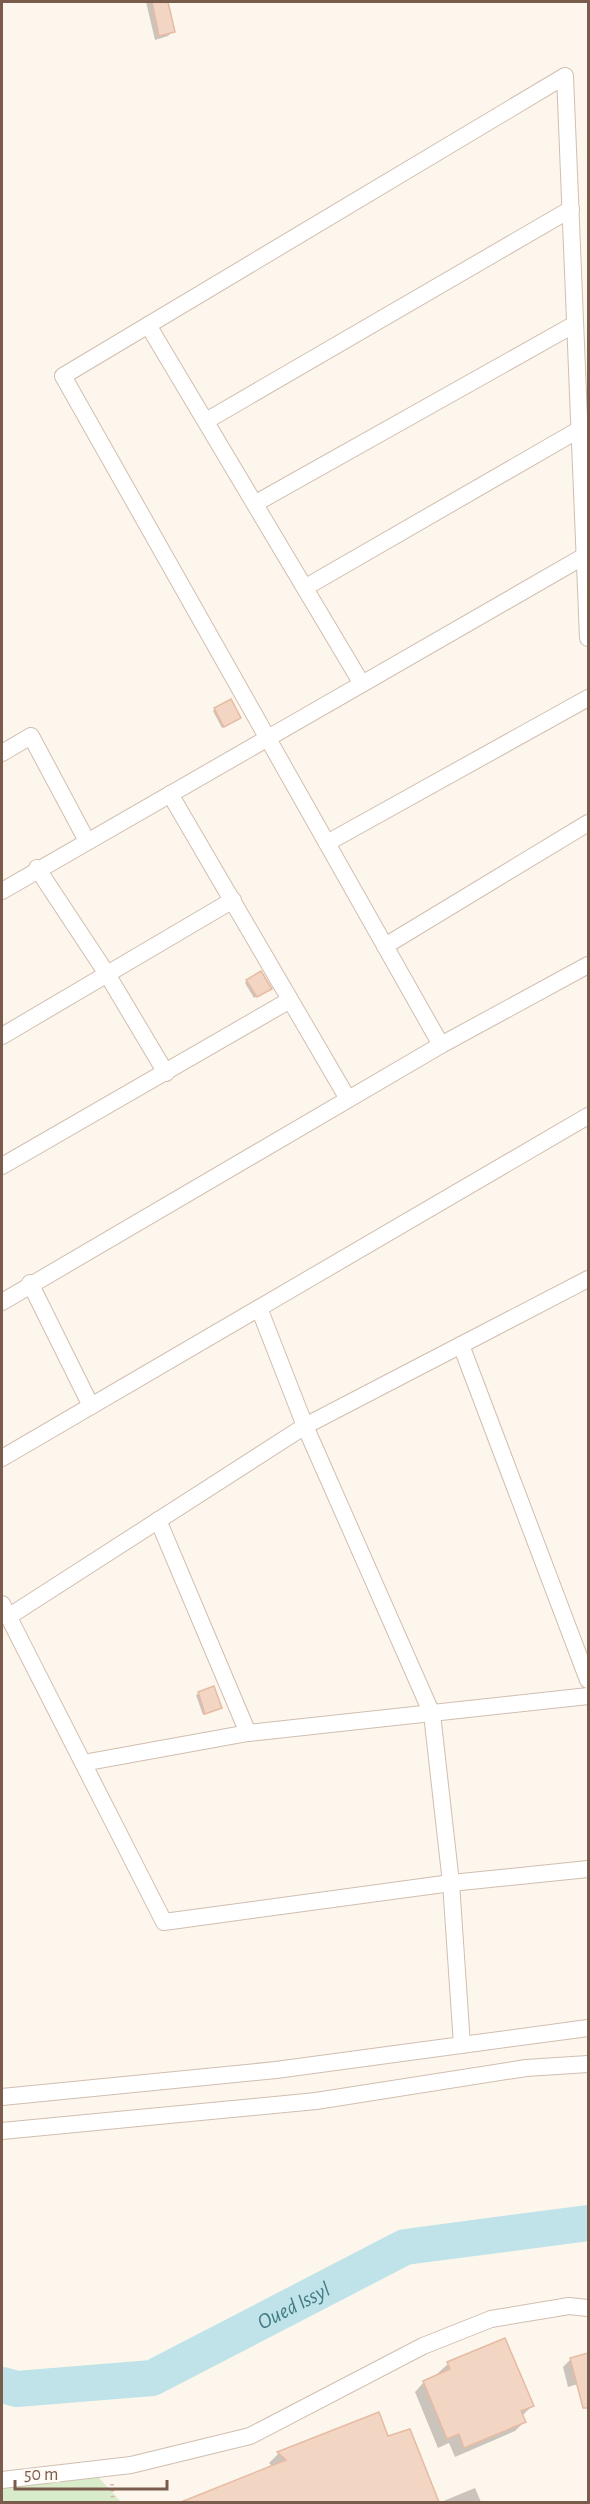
<svg xmlns="http://www.w3.org/2000/svg" width="590" height="2504" font-family="'Alegreya Sans',sans-serif">
<style>
.grass{fill:#d8ecc9}
.shadow{fill:#0003}
.lines{fill:none;stroke-linecap:round;stroke-linejoin:round}
.river{stroke:#bfe3e8;stroke-width:36}
.building{fill:#f3d5c3;stroke:#e6bba3;stroke-width:1.5}
.street-casing{stroke:#d1beb0;stroke-width:18}
.path{stroke:#d9b8a5;stroke-width:4;stroke-dasharray:1.5 4.5;stroke-linecap:butt}
.street{stroke:#fff;stroke-width:16}
.labels{text-anchor:middle;stroke-width:4.5;stroke-linejoin:round;paint-order:stroke}
.water-label{font-size:22px;font-style:italic;fill:#437c86;stroke:#fffaf3}
</style>
<rect width="100%" height="100%" fill="#fdf6ec"/>
<path class="grass" d="M2,2474L99,2478L121,2502H2Z"/>
<g class="shadow">
<path d="M146,2H166L173,31L168,36L155,40Z"/>
<path d="M215,709L237,720L222,728L213,711Z"/>
<path d="M247,981L268,990L254,998L245,983Z"/>
<path d="M213,1688L218,1709L203,1715L196,1695Z"/>
<path d="M588,2354V2381L568,2387L563,2367L571,2359Z"/>
<path d="M448,2364L532,2406L522,2416L524,2422L515,2431L455,2457L449,2443L438,2448L415,2392L424,2382L439,2376L438,2373Z"/>
<path d="M378,2414L388,2438L409,2430L438,2502H182L273,2467L269,2463L278,2454Z"/>
<path d="M475,2488L481,2502H441Z"/>
</g>
<g class="lines">
<path class="river" id="s1" d="M2,2385L17,2389L152,2378L405,2247L588,2223"/>
</g>
<g class="building">
<path d="M152,2H168L175,32L159,36Z"/>
<path d="M231,699L241,718L224,727L214,708Z"/>
<path d="M261,971L272,989L257,997L246,980Z"/>
<path d="M214,1686L222,1708L205,1714L198,1692Z"/>
<path d="M505,2338L534,2406L521,2411L526,2422L464,2448L459,2434L447,2439L423,2381L450,2369L447,2362Z"/>
<path d="M588,2353V2408H583L570,2358Z"/>
<path d="M379,2412L388,2436L410,2429L439,2502H181L286,2460L277,2452Z"/>
</g>
<g class="lines">
<defs>
<g id="street">
<path d="M148,325L362,684"/>
<path d="M206,421L571,209"/>
<path d="M256,503L575,324"/>
<path d="M306,587L580,429"/>
<path d="M2,753L31,736L87,841"/>
<path d="M170,794L348,1099"/>
<path d="M327,843L588,698"/>
<path d="M37,868L107,974L166,1073"/>
<path d="M2,891L588,554"/>
<path d="M385,946L588,823"/>
<path d="M2,1036L233,900"/>
<path d="M441,1045L63,376L565,76L588,638"/>
<path d="M2,1166L290,1000"/>
<path d="M30,1283L91,1406"/>
<path d="M2,1302L441,1045L588,965"/>
<path d="M259,1308L305,1426L432,1714L451,1883L462,2045"/>
<path d="M461,1345L588,1680"/>
<path d="M2,1458L588,1116"/>
<path d="M158,1520L248,1733"/>
<path d="M2,1604L164,1922L451,1883L588,1869"/>
<path d="M8,1617L305,1426L588,1279"/>
<path d="M83,1763L248,1733L588,1696"/>
<path d="M2,2097L276,2070L588,2028"/>
<path d="M2,2131L316,2101L526,2068L588,2064"/>
<path d="M2,2480L131,2465L250,2436L423,2346L491,2319L569,2306L588,2308"/>
</g>
</defs>
<use href="#street" class="street-casing"/>
<path class="path" d="M112,2484L113,2502"/>
<use href="#street" class="street"/>
</g>
<g class="labels">
<g class="water-label">
<text dy="8" stroke="none"><textPath href="#s1" startOffset="310">Oued Issyl</textPath></text>
</g>
</g>
<rect width="590" height="2504" fill="none" stroke="#7a5c4d" stroke-width="6"/>
<path d="M15 2480v9h152v-9" fill="none" stroke="#7a5c4d" stroke-width="3"/>
<text x="24" y="2480" font-size="18" fill="#7a5c4d" stroke="#fffaf3" stroke-width="4.5" paint-order="stroke">50 m</text>
</svg>
